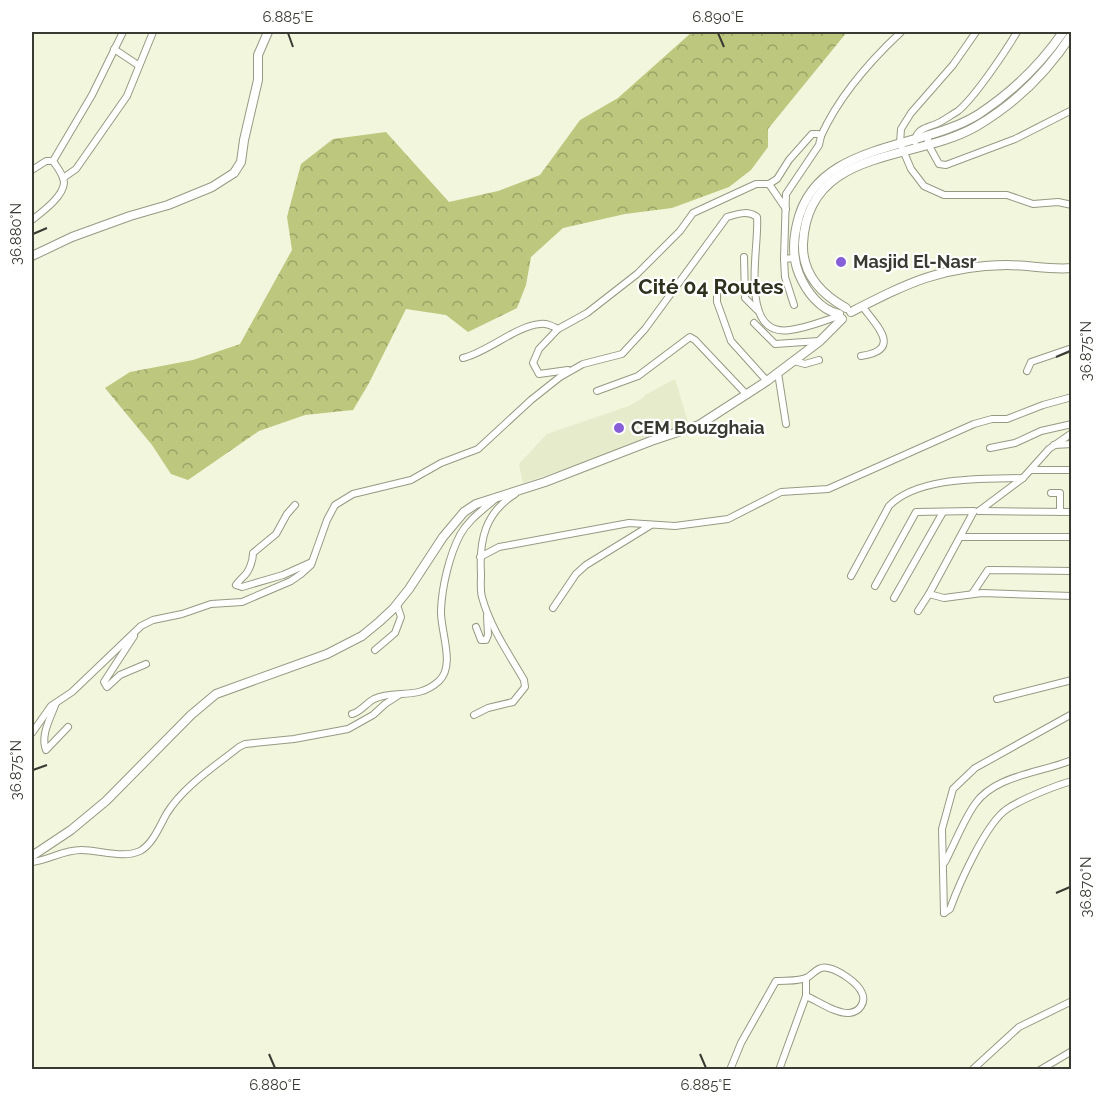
<svg xmlns="http://www.w3.org/2000/svg" width="1103" height="1101" font-family="Raleway,sans-serif">
<style>
.built{fill:#e6ebcb}
.forest{fill:url(#forest-crowns)}
.lines{fill:none;stroke-linecap:round;stroke-linejoin:round}
.street-casing{stroke:#969a83;stroke-width:8}
.secondary-casing{stroke:#969a83;stroke-width:10}
.street{stroke:#fff;stroke-width:6}
.secondary{stroke:#fff;stroke-width:8}
.ticks{fill:none;stroke:#393a31;stroke-width:2}
.poi-dot{fill:#855ed8;stroke:#fff;stroke-width:2}
.labels{text-anchor:middle;stroke-width:4.5;stroke-linejoin:round;paint-order:stroke}
.poi-label{font-size:18px;font-weight:bold;fill:#393a31;stroke:#fff;text-anchor:start}
.quarter-label{font-size:21px;font-weight:bold;fill:#2e311d;stroke:#fff}
.neatline{fill:none;stroke:#393a31;stroke-width:2}
.ticks-label{font-size:15px;text-anchor:middle;fill:#393a31}
</style>
<defs>
<pattern id="forest-crowns" width="20" height="18" patternUnits="userSpaceOnUse" patternTransform="scale(1.5)"><rect width="20" height="18" fill="#bdc77d"/><path d="M2 6a3 3 0 1 1 6 0M12 15a3 3 0 1 1 6 0" fill="none" stroke="#9ba367"/></pattern>
</defs>
<rect width="100%" height="100%" fill="#f1f6dd"/>
<path class="built" d="M675,379L688,422L603,456L523,483L519,464L547,434L629,406L643,398L645,395Z"/>
<path class="forest" d="M692,32H847L768,129V147L751,170L729,187L672,208L625,214L563,228L531,257L526,285L517,308L468,332L446,315L406,309L368,385L353,410L305,415L259,431L188,480L171,474L152,445L105,388L130,372L193,360L240,344L292,250L287,217L301,164L333,139L386,132L449,202L498,191L540,175L580,120L618,98Z"/>
<g class="lines">
<defs>
<g id="street">
<path d="M976,32L953,65L911,113L901,129L900,143L911,169L924,186L944,195H1007L1033,204L1058,202L1072,205"/>
<path d="M114,49L138,65"/>
<path d="M928,135V144L939,164L946,165L1015,139L1072,110"/>
<path d="M821,136C839,96 869,62 901,32"/>
<path d="M915,142C916,126 931,128 942,121C947,118 953,114 958,111C975,97 1005,52 1017,32"/>
<path d="M53,161L92,95L123,32"/>
<path d="M32,170L46,161H53"/>
<path d="M63,178L76,169L127,96L153,32"/>
<path d="M769,184L786,209"/>
<path d="M32,220C42,212 63,197 64,183C64,175 57,167 53,161"/>
<path d="M744,257L745,298L757,310"/>
<path d="M784,259L785,277L794,305"/>
<path d="M717,282V302L731,341L767,381"/>
<path d="M754,323L775,344L819,341"/>
<path d="M861,356C903,350 877,326 862,306"/>
<path d="M463,358C488,352 516,326 540,324C547,323 552,326 558,329"/>
<path d="M794,361L805,364L819,360"/>
<path d="M568,370L539,374L533,363L539,349L558,329L587,313L637,274L680,231L693,213L756,184H769L777,179L789,160L812,134H818L821,136L819,145L786,194L784,259L794,258"/>
<path d="M1027,371L1031,362L1072,348"/>
<path d="M778,373L786,424"/>
<path d="M597,391L638,376L690,337L695,340L747,395"/>
<path d="M1054,445L1072,444"/>
<path d="M990,448L1015,443L1041,431L1072,424"/>
<path d="M1031,470H1072"/>
<path d="M1023,478L1049,449L1072,433"/>
<path d="M1051,493H1060V512"/>
<path d="M295,505L287,514L276,534L253,553C253,561 249,572 243,577C240,580 238,582 236,585L242,587L283,575L312,562"/>
<path d="M979,511L1072,512"/>
<path d="M961,537H1072"/>
<path d="M480,557L499,547L629,523L675,526L728,519L781,492L828,489L974,424L992,419H1007L1043,405L1072,397"/>
<path d="M851,576L889,506C918,476 983,479 1023,478L979,511"/>
<path d="M875,586L916,512L974,511L929,594L944,598L982,593L1072,596"/>
<path d="M972,594L988,570L1072,571"/>
<path d="M894,598L943,512"/>
<path d="M553,608L576,574L586,565L651,525"/>
<path d="M918,611L929,594"/>
<path d="M476,627L481,640H486L488,635L487,616"/>
<path d="M134,636L104,682L107,687L120,675L146,664"/>
<path d="M375,650L395,633L401,617L397,605"/>
<path d="M997,699L1072,680"/>
<path d="M56,703C51,717 40,735 46,750L68,727"/>
<path d="M352,714C361,712 366,703 374,699C396,689 417,701 439,681C456,665 440,631 441,610C442,587 449,556 460,535C468,520 483,510 495,499"/>
<path d="M474,715L488,708L513,702L525,687L524,680C509,654 490,627 482,597C480,590 481,582 481,574C479,540 485,513 515,494"/>
<path d="M32,733L51,706L72,692L141,626L153,620L182,614L211,604L242,602L291,581L301,574L311,565L327,520L335,505L353,494L411,480L441,463L478,449L531,400L560,377L583,364L622,354L645,329L727,217C738,214 747,210 757,217C760,244 737,338 790,330C807,328 823,321 839,316"/>
<path d="M32,862C49,860 63,850 81,850C100,850 123,859 140,851C153,844 160,825 167,813C184,786 214,767 239,747L245,744L294,739L348,729L373,715L385,704L399,695"/>
<path d="M945,862C955,843 963,821 975,804C995,775 1041,773 1072,760"/>
<path d="M944,913L942,829L953,789L975,768L1072,714"/>
<path d="M944,913L950,909C959,884 986,823 1007,809C1022,799 1054,786 1072,781"/>
<path d="M730,1070L741,1043L776,981C785,980 800,982 808,977C815,972 819,966 828,968C839,970 858,983 862,993C866,1002 860,1012 849,1013C836,1014 818,1001 806,996"/>
<path d="M779,1070L806,996V979"/>
<path d="M972,1070L1019,1027L1072,1001"/>
<path d="M1040,1070L1072,1051"/>
</g>
<g id="secondary">
<path d="M32,256L72,237L130,216L168,205L212,187L234,173L241,162L244,140L258,80V55L268,32"/>
<path d="M846,308C821,294 802,274 803,244C807,146 916,162 977,126C1016,103 1048,71 1072,34"/>
<path d="M851,312C908,283 941,266 1007,265C1029,265 1050,270 1072,268"/>
<path d="M839,314C820,310 806,291 799,274C792,257 793,241 797,224C815,141 921,151 979,114C1012,92 1041,64 1063,32"/>
<path d="M32,856L71,830L106,801L191,715L216,694L327,654L362,636L379,622L393,609L409,589L443,537L464,512L476,504L545,482L651,441L699,425L767,381L820,341L842,319"/>
</g>
</defs>
<use href="#street" class="street-casing"/>
<use href="#secondary" class="secondary-casing"/>
<use href="#street" class="street"/>
<use href="#secondary" class="secondary"/>
</g>
<path class="ticks" d="M288,33L293,47M718,33L724,47M33,234L47,228M1056,357L1070,351M33,770L47,765M1056,893L1070,887M269,1054L275,1068M700,1054L706,1068"/>
<g class="poi-dot">
<circle cx="841" cy="262" r="6"/>
<circle cx="619" cy="428" r="6"/>
</g>
<g class="labels">
<g class="poi-label">
<text x="853" y="268">Masjid El-Nasr</text>
<text x="631" y="434">CEM Bouzghaia</text>
</g>
<g class="quarter-label">
<text x="711" y="294">Cité 04 Routes</text>
</g>
</g>
<rect width="1103" height="1101" fill="none" stroke="#ffffff" stroke-width="66"/>
<rect x="33" y="33" width="1037" height="1035" class="neatline"/>
<g class="ticks-label">
<text x="288" y="22">6.885°E</text>
<text x="718" y="22">6.890°E</text>
<text transform="translate(16 234) rotate(-90)" y="5">36.880°N</text>
<text transform="translate(1086 351) rotate(-90)" y="5">36.875°N</text>
<text transform="translate(16 770) rotate(-90)" y="5">36.875°N</text>
<text transform="translate(1086 887) rotate(-90)" y="5">36.870°N</text>
<text x="275" y="1090">6.880°E</text>
<text x="706" y="1090">6.885°E</text>
</g>
</svg>
